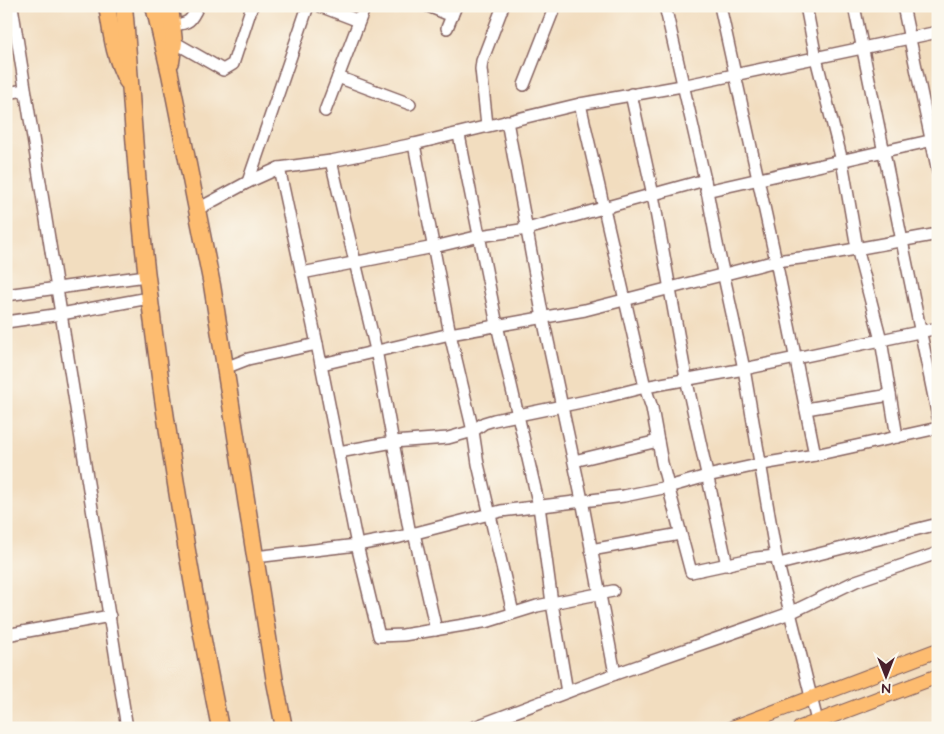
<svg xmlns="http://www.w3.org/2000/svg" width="944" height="734" font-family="'Architects Daughter',sans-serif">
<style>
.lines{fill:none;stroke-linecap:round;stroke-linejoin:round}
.minor-casing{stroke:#85625f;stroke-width:14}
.major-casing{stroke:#85625f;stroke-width:16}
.highway-casing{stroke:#85625f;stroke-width:19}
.minor{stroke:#fff;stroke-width:11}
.major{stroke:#fdbc6f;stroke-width:14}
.highway{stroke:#fdbc6f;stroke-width:16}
</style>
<rect width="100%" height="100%" fill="#fbf7ec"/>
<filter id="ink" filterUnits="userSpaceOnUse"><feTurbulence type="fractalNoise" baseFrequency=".02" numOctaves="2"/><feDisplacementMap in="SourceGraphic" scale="10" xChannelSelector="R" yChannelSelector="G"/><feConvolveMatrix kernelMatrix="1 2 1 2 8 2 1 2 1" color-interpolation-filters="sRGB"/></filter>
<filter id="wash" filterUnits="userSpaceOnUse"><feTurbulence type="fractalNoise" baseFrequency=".0096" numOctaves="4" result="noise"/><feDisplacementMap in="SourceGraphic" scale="20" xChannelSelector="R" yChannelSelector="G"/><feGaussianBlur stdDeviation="1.12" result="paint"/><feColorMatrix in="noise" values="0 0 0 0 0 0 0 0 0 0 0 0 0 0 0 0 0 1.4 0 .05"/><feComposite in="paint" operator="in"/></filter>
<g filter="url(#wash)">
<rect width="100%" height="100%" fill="#f2ddbf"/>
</g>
<g filter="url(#ink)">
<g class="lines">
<defs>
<g id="minor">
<path d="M12,6L127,728"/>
<path d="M320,6L359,21"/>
<path d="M428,6L452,16"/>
<path d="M665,6L705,180L717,244L744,369L776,556L817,721"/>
<path d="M720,6L776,261L815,455"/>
<path d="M806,6L816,58L842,161L857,248L881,340L897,437"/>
<path d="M854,6L938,417"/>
<path d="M903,6L938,172"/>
<path d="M172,25C189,24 191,21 198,6"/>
<path d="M447,28L456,6"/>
<path d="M174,42L223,70L233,64L252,6"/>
<path d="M338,77L410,104"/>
<path d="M524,85L555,6"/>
<path d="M6,93L25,90"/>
<path d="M631,94L653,195L686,378L727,565"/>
<path d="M325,111L365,6"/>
<path d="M507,121L543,318L582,500L615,674"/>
<path d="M487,125L481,69L482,61L503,6"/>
<path d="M331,161L376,350L410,534"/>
<path d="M279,168L317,344L357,545L379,636L403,635L489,621L537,606L552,603L539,506L497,325L459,135"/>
<path d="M248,182L308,6"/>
<path d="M706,191L938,139"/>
<path d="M198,209L248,182L279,168L331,161L414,144L580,104L682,86L938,32"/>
<path d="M302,273L434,247L480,236L527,229L705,180"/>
<path d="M6,295L146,276"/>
<path d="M6,322L61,314L149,298"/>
<path d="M322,364L450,334L585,310L776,261L817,256L938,234"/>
<path d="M225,368L248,359L317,344"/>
<path d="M806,409L890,395"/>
<path d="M339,452L393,442L448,438L473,431L450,334L414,144"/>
<path d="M574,461L658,441"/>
<path d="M414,533L436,630"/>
<path d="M591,550L680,534"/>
<path d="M776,556L756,558L691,572L662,463L652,408L645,387L744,369L938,328"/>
<path d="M255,557L357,545L400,537L501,511L624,496L668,487L707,476L762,464L815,455L938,428"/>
<path d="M779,564L938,524"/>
<path d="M513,613L478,464L473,431L484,423L494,420L601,398L645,387L580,104"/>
<path d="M6,635L110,616"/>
<path d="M567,692L552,603L613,591"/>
<path d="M472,728L615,674L790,613L856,581L938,553"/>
</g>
<g id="major">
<path d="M732,728L938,650"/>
<path d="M800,728L938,676"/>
</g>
<g id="highway">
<path d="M107,6C112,35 113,54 127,81"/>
<path d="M124,6C132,96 136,187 147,277C165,428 190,579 220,728"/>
<path d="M154,6L170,74L212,285L275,682L284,728"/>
<path d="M170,6L174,42L171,62"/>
</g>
</defs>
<use href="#minor" class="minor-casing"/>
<use href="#major" class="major-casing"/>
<use href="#highway" class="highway-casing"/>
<use href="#minor" class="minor"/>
<use href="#major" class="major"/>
<use href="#highway" class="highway"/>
</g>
</g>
<rect width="944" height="734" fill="none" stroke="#fbf7ec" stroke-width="25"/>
<g transform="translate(886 676) rotate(180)" stroke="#fbf7ec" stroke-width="4" paint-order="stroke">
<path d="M0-4L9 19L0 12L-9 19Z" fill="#4a1f2b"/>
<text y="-8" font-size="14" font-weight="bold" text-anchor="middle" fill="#4a1f2b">N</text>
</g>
</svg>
